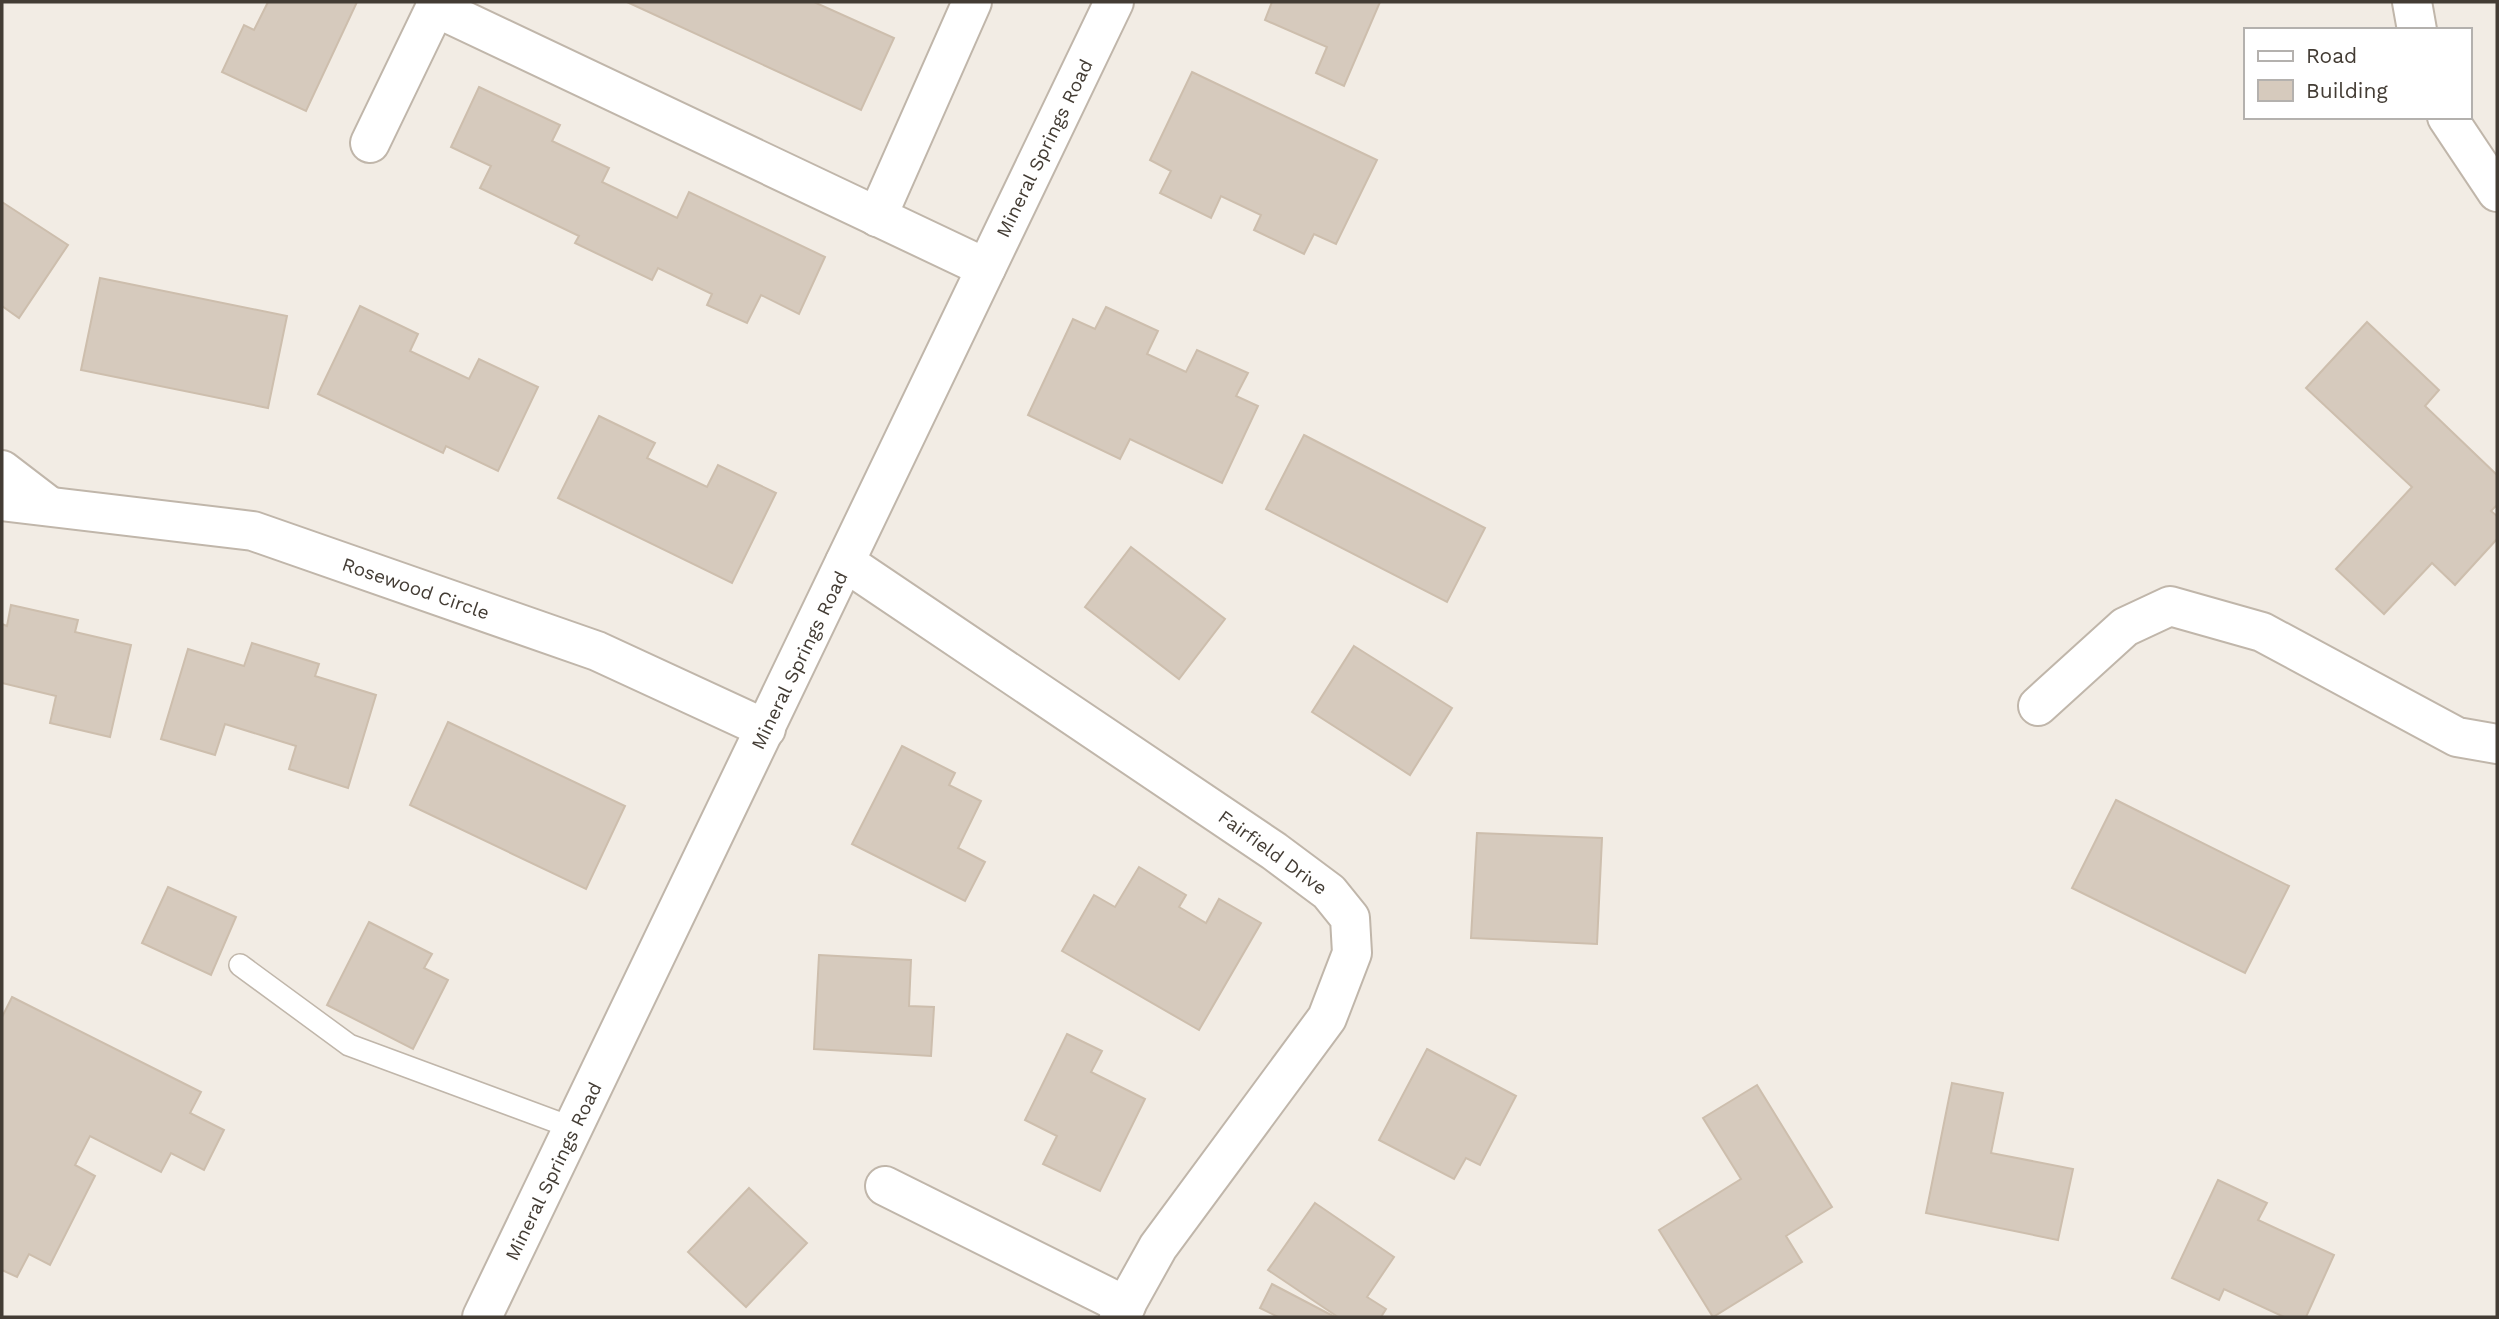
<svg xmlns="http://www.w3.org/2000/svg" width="2499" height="1319" font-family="'Work Sans',sans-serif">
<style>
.building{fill:#d6cabd;stroke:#cdbead;stroke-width:2}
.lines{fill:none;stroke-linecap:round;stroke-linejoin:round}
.lane-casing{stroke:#c0b6aa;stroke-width:24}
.street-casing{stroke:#c0b6aa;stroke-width:42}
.lane{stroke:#fff;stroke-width:21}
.street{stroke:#fff;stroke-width:38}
.labels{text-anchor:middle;stroke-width:7;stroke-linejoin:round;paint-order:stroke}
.street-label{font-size:19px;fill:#433c34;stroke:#fff}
</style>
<rect width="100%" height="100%" fill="#f2ece4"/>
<g class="building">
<path d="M268,2H357L306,111L222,72L244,25L254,30Z"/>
<path d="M627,2H814L894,38L861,110Z"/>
<path d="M1272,2H1380L1344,86L1316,73L1327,47L1265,20Z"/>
<path d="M1192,72L1377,160L1336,244L1314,234L1304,254L1254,230L1261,215L1221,196L1211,218L1160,193L1171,171L1150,160Z"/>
<path d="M479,87L560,125L552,141L609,168L602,182L677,218L689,192L825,257L799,314L761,295L747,323L707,305L712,294L658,268L652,280L575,243L579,236L480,188L491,166L451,147Z"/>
<path d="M2,202L68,245L19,318L2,306Z"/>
<path d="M100,278L287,316L268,408L81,370Z"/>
<path d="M360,306L418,334L410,351L469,379L479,359L538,387L498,471L446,446L443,453L318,394Z"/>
<path d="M1106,307L1158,331L1147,354L1186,372L1197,350L1248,373L1236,396L1258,406L1222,483L1130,439L1120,459L1028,415L1073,319L1095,329Z"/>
<path d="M2367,322L2439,390L2425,406L2497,475V505L2491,511L2497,516V539L2455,585L2432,563L2384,614L2336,569L2412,487L2306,388Z"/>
<path d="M599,416L655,443L647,458L707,487L718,465L776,493L732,583L558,498Z"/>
<path d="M1304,435L1485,528L1447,602L1266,509Z"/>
<path d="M1131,547L1225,619L1179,679L1085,607Z"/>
<path d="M11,605L78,620L75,632L131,645L110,737L50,723L56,696L2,683V624L7,626Z"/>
<path d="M252,643L319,664L315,676L376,695L348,788L289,769L296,746L225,724L215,755L161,739L188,649L244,666Z"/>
<path d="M1354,646L1452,708L1410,775L1312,712Z"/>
<path d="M448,722L625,806L586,889L410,805Z"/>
<path d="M902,746L955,773L949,785L981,801L958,848L985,862L965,901L852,844Z"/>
<path d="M2116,800L2289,886L2245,973L2072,888Z"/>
<path d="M1477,833L1602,838L1597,944L1471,938Z"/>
<path d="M1139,867L1186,895L1179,907L1206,923L1219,899L1261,923L1199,1030L1062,951L1094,895L1115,907Z"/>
<path d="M168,887L236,917L211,975L142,943Z"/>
<path d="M369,922L432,954L424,968L448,980L413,1049L327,1005Z"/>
<path d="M819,955L911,960L909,1006L934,1007L931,1056L814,1049Z"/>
<path d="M12,997L201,1092L190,1113L224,1130L204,1170L171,1153L161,1172L90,1136L75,1165L95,1176L50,1265L29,1254L17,1277L2,1270V1017Z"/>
<path d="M1067,1034L1102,1051L1091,1072L1145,1099L1100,1191L1043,1164L1057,1136L1025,1120Z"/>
<path d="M1427,1049L1516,1096L1480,1165L1466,1158L1454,1179L1379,1140Z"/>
<path d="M1952,1083L2003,1093L1991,1153L2073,1169L2058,1240L1926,1213Z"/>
<path d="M1757,1085L1832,1207L1786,1236L1802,1262L1713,1317L1659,1230L1741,1179L1703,1118Z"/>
<path d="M2218,1180L2267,1203L2258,1220L2334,1255L2306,1317H2284L2224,1289L2219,1300L2172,1278Z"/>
<path d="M749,1188L807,1243L746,1307L688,1252Z"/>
<path d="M1315,1203L1394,1257L1367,1297L1386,1309L1381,1317H1338L1268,1270Z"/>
<path d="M1272,1284L1335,1317H1278L1260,1308Z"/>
</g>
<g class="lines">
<defs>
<path id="lane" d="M240,965L349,1045L573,1128"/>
<g id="street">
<path d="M2412,2L2417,30"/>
<path d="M435,7L986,268"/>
<path d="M2447,117L2497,192"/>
<path d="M370,143L438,2"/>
<path d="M877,217L972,2"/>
<path d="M2,470L49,506"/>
<path d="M2,501L253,531L597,651L766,729"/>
<path d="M845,562L1274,851L1329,892L1350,918L1352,953L1327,1018L1158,1247L1119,1317"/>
<path d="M2038,706L2125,627L2170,606L2262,632L2457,737L2497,744"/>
<path d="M885,1186L1126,1306"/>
<path d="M482,1317L1114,2"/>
</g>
</defs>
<use href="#lane" class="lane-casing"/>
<use href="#street" class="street-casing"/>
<use href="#lane" class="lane"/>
<use href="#street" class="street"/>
</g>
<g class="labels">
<g class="street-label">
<text transform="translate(1044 148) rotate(-64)" y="7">Mineral Springs Road</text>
<text transform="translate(416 588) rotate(19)" y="7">Rosewood Circle</text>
<text transform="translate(799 660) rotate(-64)" y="7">Mineral Springs Road</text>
<text transform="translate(1273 852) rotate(36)" y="7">Fairfield Drive</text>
<text transform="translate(553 1171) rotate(-64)" y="7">Mineral Springs Road</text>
</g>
</g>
<rect width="2499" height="1319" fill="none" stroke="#433c34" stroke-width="7"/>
<rect x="2244" y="28" width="228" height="91" fill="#ffffff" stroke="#b4b1ae" stroke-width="2"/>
<rect x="2258" y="51" width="35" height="10" fill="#ffffff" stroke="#b4b1ae" stroke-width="2"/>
<text x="2306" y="63" font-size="21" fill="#433c34">Road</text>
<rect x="2258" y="80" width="35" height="21" fill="#d6cabd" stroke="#b4b1ae" stroke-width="2"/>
<text x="2306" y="98" font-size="21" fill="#433c34">Building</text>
</svg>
